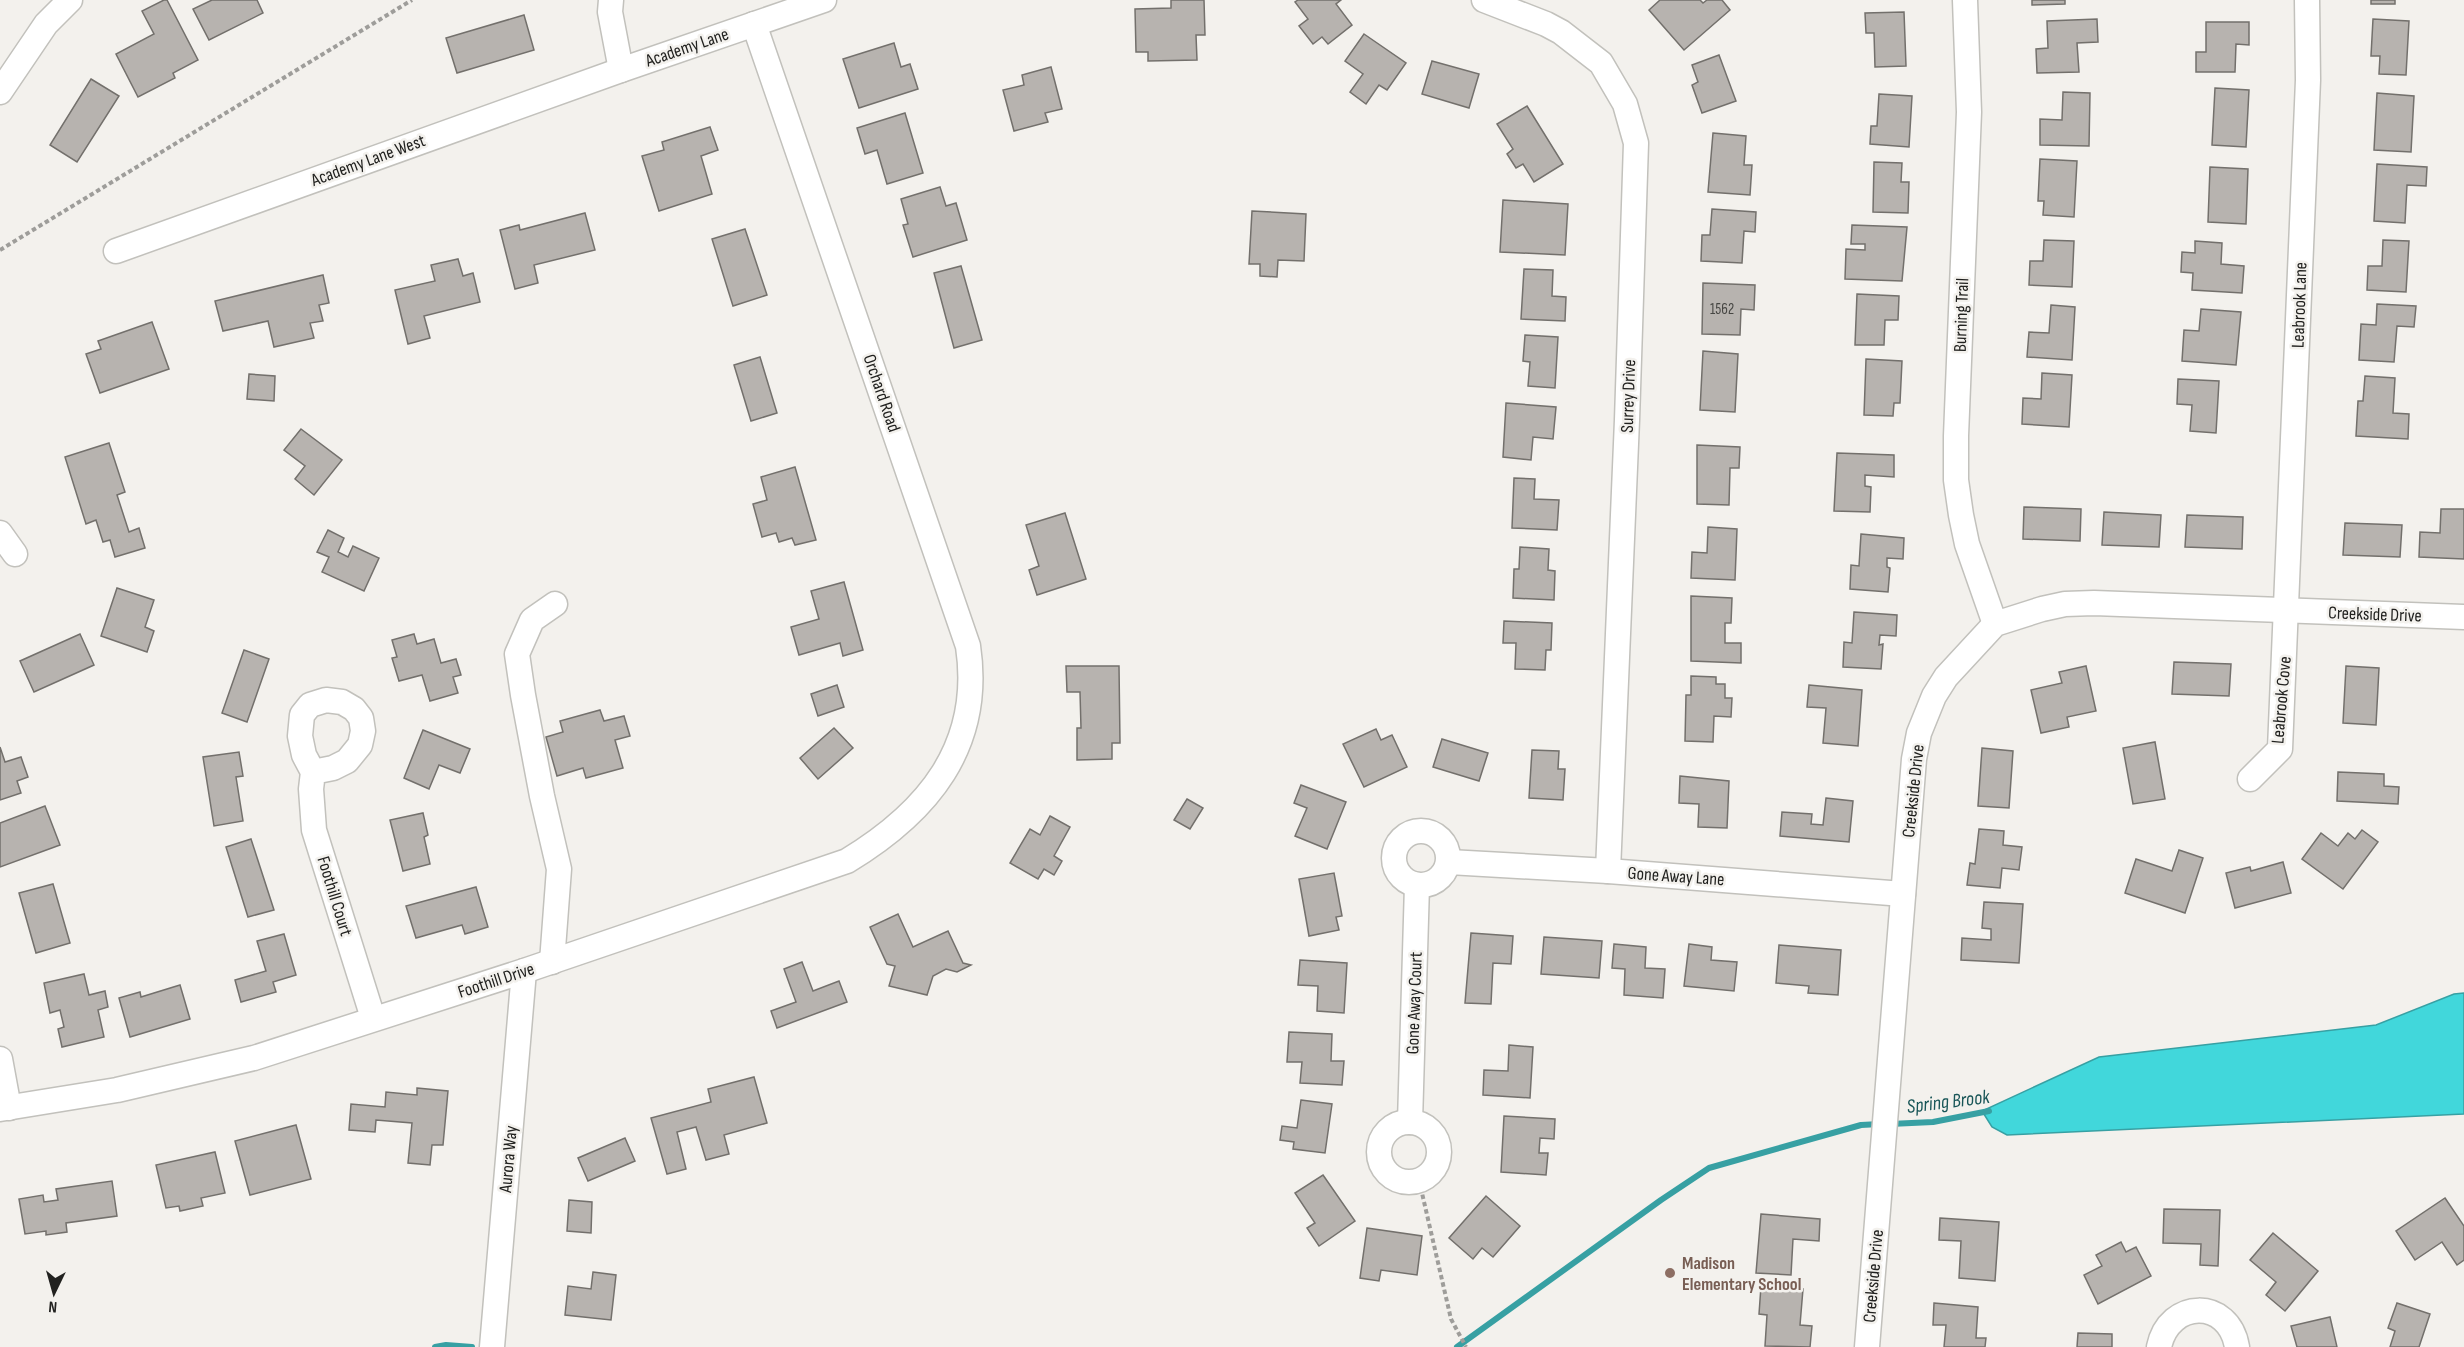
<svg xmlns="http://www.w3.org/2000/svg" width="2464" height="1347" font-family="'Sofia Sans Condensed',sans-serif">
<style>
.water{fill:#41d7db;stroke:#37a0a3;stroke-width:1.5}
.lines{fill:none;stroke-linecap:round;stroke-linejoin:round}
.stream{stroke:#37a0a3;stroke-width:6}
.building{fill:#b7b3af;stroke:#73706c;stroke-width:1.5}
.minor-casing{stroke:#c2c1bc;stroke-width:27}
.path{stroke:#9e9d9a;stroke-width:4;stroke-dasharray:4.5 3;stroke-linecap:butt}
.minor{stroke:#fff;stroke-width:24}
.education-dot{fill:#8d6e63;stroke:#f3f1ed;stroke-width:2}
.labels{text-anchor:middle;stroke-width:5;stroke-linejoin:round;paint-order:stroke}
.number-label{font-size:15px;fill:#464643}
.street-label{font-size:18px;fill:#21211f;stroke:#f3f1ed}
.education-label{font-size:18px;font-weight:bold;fill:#785e54;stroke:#f3f1ed;text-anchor:start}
.water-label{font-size:20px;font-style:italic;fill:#185557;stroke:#f3f1ed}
</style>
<rect width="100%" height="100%" fill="#f3f1ed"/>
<path class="water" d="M2464,993V1114L2007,1135L1992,1127L1982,1111L2099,1057L2376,1025L2454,994Z"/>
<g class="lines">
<g class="stream">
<path d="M1890,1124L1933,1122L1989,1111"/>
<path d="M435,1347L446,1345L472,1347"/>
<path d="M1457,1347L1661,1200L1709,1168L1861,1125L1880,1124"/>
</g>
</g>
<g class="building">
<path d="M164,0H167L198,60L173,73L175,78L138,97L116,54L154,34L142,11Z"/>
<path d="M212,0H257L263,13L209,40L193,9Z"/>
<path d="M1171,0H1204L1205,35H1196L1197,60L1148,61V52H1136L1135,9L1171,8Z"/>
<path d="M1298,0H1341L1336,4L1352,25L1328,44L1322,37L1313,44L1299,26L1308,19L1295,2Z"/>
<path d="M1660,0H1700L1703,3L1707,0H1722L1730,10L1684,50L1649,10Z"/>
<path d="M2032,0H2065V4L2032,5Z"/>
<rect x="2371" y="0" width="24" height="4"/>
<path d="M1904,12L1906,66L1875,67L1874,33H1866L1865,13Z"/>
<path d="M524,15L534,50L457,73L446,38Z"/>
<path d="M2097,19L2098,42L2077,43L2079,72L2037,73L2036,49L2048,48L2047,21Z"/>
<path d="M2373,19L2409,21L2406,75L2379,74L2380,56H2371Z"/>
<path d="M2206,22H2249V45L2236,44L2235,72H2196V52H2206Z"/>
<path d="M1364,34L1406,63L1387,90L1379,85L1366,104L1350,92L1363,74L1345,61Z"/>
<path d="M894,43L901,67L910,64L918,89L859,108L843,59Z"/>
<path d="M1719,55L1736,101L1702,113L1692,85L1698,82L1692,65Z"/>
<path d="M1432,61L1479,74L1469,108L1422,94Z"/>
<path d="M1051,67L1062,109L1045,113L1048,122L1014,131L1003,90L1024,85L1022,75Z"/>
<path d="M91,79L119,96L77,162L50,145Z"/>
<path d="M2215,88L2249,90L2246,147L2212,145Z"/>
<path d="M2063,92L2090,93L2089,146L2040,145V119L2062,120Z"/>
<path d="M2377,93L2414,96L2411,152L2374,150Z"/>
<path d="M1879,94L1912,96L1909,147L1870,144L1871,126H1877Z"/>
<path d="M1527,106L1563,164L1534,182L1523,164L1516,168L1507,154L1513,149L1497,124Z"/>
<path d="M905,113L923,173L887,184L877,150L865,154L857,128Z"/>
<path d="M710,127L718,150L701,156L712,194L659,211L642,156L664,150L662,142Z"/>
<path d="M1713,133L1746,136L1744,165H1752L1750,195L1708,192Z"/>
<path d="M2040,159L2077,161L2074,217L2043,215L2044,201H2038Z"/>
<path d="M1874,162L1902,163L1901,182H1909L1908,213L1873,212Z"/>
<path d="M2377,164L2427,167L2426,186L2407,185L2405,223L2374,221Z"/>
<path d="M2210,167L2248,169L2246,224L2208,222Z"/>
<path d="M940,187L946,206L956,203L967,240L913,257L903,225L908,224L901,199Z"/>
<path d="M1503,200L1568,204L1565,255L1500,252Z"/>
<path d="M1712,209L1756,212L1755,232L1744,231L1742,263L1701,261L1702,235H1710Z"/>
<path d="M1252,211L1306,214L1304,261L1278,260L1277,277L1260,276V264H1249Z"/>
<path d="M585,213L595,250L534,265L538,283L515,289L500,230L519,225L520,230Z"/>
<path d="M1852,225L1907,227L1902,281L1845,279L1846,249L1865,250V244H1851Z"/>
<path d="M745,229L767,295L733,306L712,239Z"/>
<path d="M2044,240L2074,241L2072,287L2029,285L2030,261H2043Z"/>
<path d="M2383,240L2409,241L2406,292L2367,290L2368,266H2382Z"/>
<path d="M2195,241L2222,243L2221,264L2244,266L2242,293L2192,290L2193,273L2181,272L2182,252L2195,253Z"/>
<path d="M458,259L463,276L473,273L480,302L424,316L430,338L408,344L395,290L435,281L431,265Z"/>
<path d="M961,266L982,340L954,348L934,273Z"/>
<path d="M1524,269L1553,270L1552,296L1566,297L1565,321L1521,319Z"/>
<path d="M323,275L329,303L319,305L323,321L310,323L314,338L274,347L268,321L223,331L215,301Z"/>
<path d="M1703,283L1755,285L1754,310L1741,309L1740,335L1702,334Z"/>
<path d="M1857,294L1899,296L1898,320H1885L1884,345H1855Z"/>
<path d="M2377,304L2416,306L2414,327L2397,326L2394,362L2359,360L2361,324L2376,325Z"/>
<path d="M2051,305L2075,307L2072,360L2027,357L2029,332L2049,333Z"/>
<path d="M2201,309L2241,312L2236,365L2182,361L2184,330L2199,331Z"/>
<path d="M152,322L169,369L100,393L86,354L101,349L98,341Z"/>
<path d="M1525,335L1558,337L1555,388L1528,386L1530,362L1523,361Z"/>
<path d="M1703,351L1738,354L1735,412L1700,410Z"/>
<path d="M760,357L777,413L751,421L734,365Z"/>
<path d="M1866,359L1902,361L1900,403H1894L1893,416L1864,415Z"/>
<path d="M2042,373L2072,375L2069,427L2022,424L2023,398L2041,399Z"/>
<path d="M249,374L275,376L274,401L247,399Z"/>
<path d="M2365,376L2395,378L2393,413L2409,414L2408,439L2356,436L2358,401H2363Z"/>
<path d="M2178,379L2219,381L2216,433L2190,431L2192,405L2177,404Z"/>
<path d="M1506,403L1556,407L1553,439L1533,437L1531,460L1503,457Z"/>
<path d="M301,429L342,460L314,495L295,479L305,466L284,450Z"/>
<path d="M109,443L125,492L117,495L129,532L139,528L145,548L115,557L110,540L103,542L96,520L86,524L65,457Z"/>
<path d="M1697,445L1740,447L1739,468H1730L1729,505L1697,504Z"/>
<path d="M1837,453L1894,455V477L1865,475V486L1871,487L1870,512L1834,511Z"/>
<path d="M795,467L816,540L795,545L792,538L779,542L776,533L762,537L753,504L767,500L761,477Z"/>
<path d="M1514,478L1535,479L1534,499L1559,500L1557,530L1512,528Z"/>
<path d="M2024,507L2081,509L2080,541L2023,539Z"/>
<path d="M2441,509H2464V559L2419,557L2420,532L2440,533Z"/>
<path d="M2104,512L2161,515L2159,547L2102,545Z"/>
<path d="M1065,513L1086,579L1037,595L1029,570L1039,566L1026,525Z"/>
<path d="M2187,515L2243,517L2242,549L2185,547Z"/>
<path d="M2345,523L2402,525L2400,557L2343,555Z"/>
<path d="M1708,527L1737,529L1735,580L1691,578L1692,552L1707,553Z"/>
<path d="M328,530L344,538L338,552L348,557L353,546L379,558L364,591L322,572L329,557L317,552Z"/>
<path d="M1861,534L1904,538L1903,559L1887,558V567L1890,568L1888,592L1850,589L1851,565L1859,566Z"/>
<path d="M1520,547L1549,549L1548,570L1555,571L1554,600L1513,598L1514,569H1519Z"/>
<path d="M844,582L863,650L843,656L840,643L799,655L791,627L819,619L811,591Z"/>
<path d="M117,588L154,600L145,627L154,631L147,652L101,636Z"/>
<path d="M1691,596L1732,598L1731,623H1725V643H1741V663L1691,661Z"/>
<path d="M1854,612L1897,615L1896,636L1880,635L1879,645L1883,644L1881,669L1843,667L1844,642L1852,643Z"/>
<path d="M1504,621L1552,623L1551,650H1546L1545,670L1515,669L1516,643H1503Z"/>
<path d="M80,634L94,665L34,692L20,661Z"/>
<path d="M414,634L417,644L434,639L441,663L456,659L461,675L453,677L458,693L430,701L422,675L399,681L392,658L397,657L392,640Z"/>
<path d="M244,650L269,659L247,722L222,713Z"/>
<path d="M2174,662L2231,664L2229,696L2172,694Z"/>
<path d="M1066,666H1119L1120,743H1112V759L1077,760V728H1081L1080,692H1067Z"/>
<path d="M2086,666L2096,711L2067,717L2069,727L2041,733L2031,690L2062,683L2059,672Z"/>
<path d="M2346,666L2379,668L2376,725L2343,723Z"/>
<path d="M1691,676L1716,677V684H1725V698H1732L1731,717L1714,716L1713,742L1685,741L1686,695H1691Z"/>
<path d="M837,685L844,707L818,716L811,694Z"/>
<path d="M1809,685L1862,690L1858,746L1823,743L1826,708L1807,707Z"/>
<path d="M600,710L604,721L624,716L630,736L615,740L623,768L586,778L583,768L557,776L546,737L563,732L560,721Z"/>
<path d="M834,728L853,748L818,779L800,758Z"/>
<path d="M1376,729L1381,740L1392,735L1407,767L1364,787L1343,744Z"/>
<path d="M423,730L470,749L460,773L439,765L429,789L404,778Z"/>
<path d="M1442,739L1488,753L1479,781L1433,767Z"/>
<path d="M2155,742L2165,799L2133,804L2123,748Z"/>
<path d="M0,747L5,762L21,757L28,777L17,781L21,793L0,800Z"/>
<path d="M1982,748L2013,751L2009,808L1978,806Z"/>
<path d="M1532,750L1559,751L1558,769H1565L1563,800L1529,798Z"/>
<path d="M239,752L243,776L236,777L243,821L214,826L203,757Z"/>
<path d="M2338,772L2384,774V786L2399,787L2398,804L2337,801Z"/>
<path d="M1680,776L1729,781L1727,828L1698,827L1699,804L1679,803Z"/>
<path d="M1301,785L1346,802L1327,849L1295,836L1307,808L1294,803Z"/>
<path d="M1826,798L1853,801L1849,842L1780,836L1782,812L1812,814L1811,824L1823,825Z"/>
<path d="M1187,799L1203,808L1190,829L1174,820Z"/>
<path d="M45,806L60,845L0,867V823Z"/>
<path d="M423,813L428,835L424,837L430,864L403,871L390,820Z"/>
<path d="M1050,816L1070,827L1054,856L1062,861L1054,875L1044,869L1038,879L1010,863L1030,829L1040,835Z"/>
<path d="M1979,829L2004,831L2003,845L2022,847L2019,870L2002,868L2000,888L1967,885L1970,863L1975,864Z"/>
<path d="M2362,830L2378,842L2343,889L2302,859L2321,833L2338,846L2348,833L2355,839Z"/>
<path d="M251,839L274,910L248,917L226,847Z"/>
<path d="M2179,850L2203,858L2185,913L2125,893L2136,859L2172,871Z"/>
<path d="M2283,862L2291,893L2235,908L2226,873L2250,867L2251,871Z"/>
<path d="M1334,873L1342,916L1336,917L1339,930L1309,936L1299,879Z"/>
<path d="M53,884L70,943L36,953L19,893Z"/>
<path d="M476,887L488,927L465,934L462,925L416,938L406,906Z"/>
<path d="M1984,902L2023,904L2019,963L1961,960L1962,938L1991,940V929L1982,928Z"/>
<path d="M898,914L913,947L948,931L963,963L971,965L957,972L946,969L933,976L927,995L889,986L895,966L887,964L870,927Z"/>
<path d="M1471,933L1513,936L1511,964L1493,963L1491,1004L1465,1003Z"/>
<path d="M284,934L296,975L273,982L276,992L241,1002L235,980L266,971L257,941Z"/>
<path d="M1544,937L1602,941L1599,978L1541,974Z"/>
<path d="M1614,944L1646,947L1645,968L1665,969L1663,998L1624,995L1625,969L1612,968Z"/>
<path d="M1689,944L1712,947L1711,960L1737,962L1734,991L1684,986Z"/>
<path d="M1779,945L1841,950L1838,995L1808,993L1809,986L1776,983Z"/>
<path d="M1300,960L1347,963L1344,1013L1317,1011L1318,986L1298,985Z"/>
<path d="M802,962L813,991L839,981L847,1002L777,1028L771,1011L796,1002L784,969Z"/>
<path d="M84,974L89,995L105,991L108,1007L98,1010L104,1037L62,1047L58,1029L64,1027L60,1010L50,1013L44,983Z"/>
<path d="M180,985L190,1019L130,1037L119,998L140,992L141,997Z"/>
<path d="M1289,1032L1332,1034L1331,1061H1344L1342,1085L1300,1083L1302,1062H1287Z"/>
<path d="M1509,1045L1533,1047L1530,1098L1483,1095L1484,1070L1508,1071Z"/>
<path d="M754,1077L767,1123L724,1135L729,1154L706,1160L696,1127L677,1132L686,1169L667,1174L651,1118L711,1102L708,1089Z"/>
<path d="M417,1088L448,1091L443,1145H432L430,1165L408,1163L412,1123L376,1120L375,1132L349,1130L351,1104L385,1107L386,1092L417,1095Z"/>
<path d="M1301,1100L1332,1104L1325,1153L1293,1149L1294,1142L1280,1140L1282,1126L1297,1128Z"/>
<path d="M1504,1116L1555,1119L1554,1139L1540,1138L1539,1153H1548L1546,1175L1501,1172Z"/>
<path d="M296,1125L311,1179L250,1195L235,1141Z"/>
<path d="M625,1138L635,1161L588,1181L578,1158Z"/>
<path d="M215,1152L225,1193L201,1198L203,1206L180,1211L179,1206L166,1208L156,1165Z"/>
<path d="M1323,1175L1355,1221L1319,1246L1307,1228L1315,1223L1295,1193Z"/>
<path d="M112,1181L117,1216L66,1223L67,1232L46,1235V1231L25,1234L19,1199L43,1195L44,1202L58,1200L56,1189Z"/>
<path d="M1486,1196L1520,1226L1493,1257L1482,1248L1473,1259L1449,1238Z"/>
<path d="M2445,1198L2464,1226V1260L2457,1265L2442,1242L2415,1260L2396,1231Z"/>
<path d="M569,1200L592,1202L591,1233L567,1231Z"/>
<path d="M2164,1209L2220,1210L2218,1266L2200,1265L2201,1244L2163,1243Z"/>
<path d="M1761,1214L1820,1219L1819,1241L1793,1239L1791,1275L1756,1273Z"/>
<path d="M1940,1218L1999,1222L1995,1281L1959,1278L1961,1241L1939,1240Z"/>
<path d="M1367,1228L1422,1236L1417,1275L1381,1270L1379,1281L1360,1278Z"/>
<path d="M2273,1233L2318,1271L2285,1311L2266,1295L2276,1282L2250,1260Z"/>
<path d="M2121,1242L2126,1252L2136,1247L2151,1276L2098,1304L2084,1275L2102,1266L2096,1255Z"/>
<path d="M593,1272L616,1275L611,1320L565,1315L568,1286L591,1289Z"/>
<path d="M1761,1286L1803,1289L1800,1325L1812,1326L1810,1347L1765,1346L1767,1315L1759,1314Z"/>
<path d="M1934,1303L1978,1307L1976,1338H1986L1985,1347H1944L1946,1325H1933Z"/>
<path d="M2397,1303L2430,1314L2419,1347H2390L2395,1331L2388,1328Z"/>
<path d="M2330,1317L2337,1347H2297L2291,1326Z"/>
<path d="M2078,1333L2112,1334V1347H2077Z"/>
</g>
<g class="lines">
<defs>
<g id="minor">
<path d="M611,0L610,12L621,70"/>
<path d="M1484,0L1546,24L1561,32L1601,63L1625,104L1636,143L1627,420L1608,871"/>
<path d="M1965,0L1969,112L1956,436V480L1961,515L1967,544L1995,624"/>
<path d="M0,92L46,24L70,0"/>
<path d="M116,251L621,70L824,0"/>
<path d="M0,533L15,554"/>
<path d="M313,772L333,768L347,761L360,745L363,731L361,718L354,709L342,702L326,700L310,705L302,715L300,736L304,755L313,772L311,789L314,830L373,1018"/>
<path d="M2250,779L2280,749L2308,80L2307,0"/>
<circle cx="1421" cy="858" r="27"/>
<path d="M1449,862L1608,871L1903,894"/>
<path d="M552,962L559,869L542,796L523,695L517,654L532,620L555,604"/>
<path d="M0,1059L9,1108"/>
<path d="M0,1109L117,1090L254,1058L524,971L847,861C928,812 983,746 968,646L754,24"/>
<path d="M1410,1122L1417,885"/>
<circle cx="1409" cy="1152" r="30"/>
<path d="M492,1347L524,971"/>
<path d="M1867,1347L1914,759L1919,733L1934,696L1946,677L1995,624L2042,609L2065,604L2094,603L2464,617"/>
<path d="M2159,1347C2169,1299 2229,1298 2237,1347"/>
</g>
</defs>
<use href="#minor" class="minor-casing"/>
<g class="path">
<path d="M0,250L412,0"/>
<path d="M1419,1180L1451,1319L1466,1347"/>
</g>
<use href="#minor" class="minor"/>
</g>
<circle class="education-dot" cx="1670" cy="1273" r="6"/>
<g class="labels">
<g class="number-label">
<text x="1722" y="314">1562</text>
</g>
<g class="street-label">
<text transform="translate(687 47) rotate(-19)" y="6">Academy Lane</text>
<text transform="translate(368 160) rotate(-20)" y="6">Academy Lane West</text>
<text transform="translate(2299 305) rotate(-88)" y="6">Leabrook Lane</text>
<text transform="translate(1961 315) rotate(-88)" y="6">Burning Trail</text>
<text transform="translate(882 393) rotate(71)" y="6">Orchard Road</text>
<text transform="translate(1628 396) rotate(-88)" y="6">Surrey Drive</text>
<text transform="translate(2375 614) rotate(2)" y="6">Creekside Drive</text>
<text transform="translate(2281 700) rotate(-85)" y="6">Leabrook Cove</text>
<text transform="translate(1913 791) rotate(-84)" y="6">Creekside Drive</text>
<text transform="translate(1676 876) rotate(4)" y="6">Gone Away Lane</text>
<text transform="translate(335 896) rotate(73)" y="6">Foothill Court</text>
<text transform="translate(496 980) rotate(-18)" y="6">Foothill Drive</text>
<text transform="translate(1414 1003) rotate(-88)" y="6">Gone Away Court</text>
<text transform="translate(508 1159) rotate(-85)" y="6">Aurora Way</text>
<text transform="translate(1873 1276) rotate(-85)" y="6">Creekside Drive</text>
</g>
<g class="education-label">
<text x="1682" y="1269">Madison<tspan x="1682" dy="21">Elementary School</tspan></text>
</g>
<g class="water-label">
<text transform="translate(1948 1101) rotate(-7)" y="7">Spring Brook</text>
</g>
</g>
<g transform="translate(54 1293) rotate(185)" stroke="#f3f1ed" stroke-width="4.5" paint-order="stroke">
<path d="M0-4.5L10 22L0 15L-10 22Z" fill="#21211f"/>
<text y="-9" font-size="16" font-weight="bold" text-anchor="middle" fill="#21211f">N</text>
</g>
</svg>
